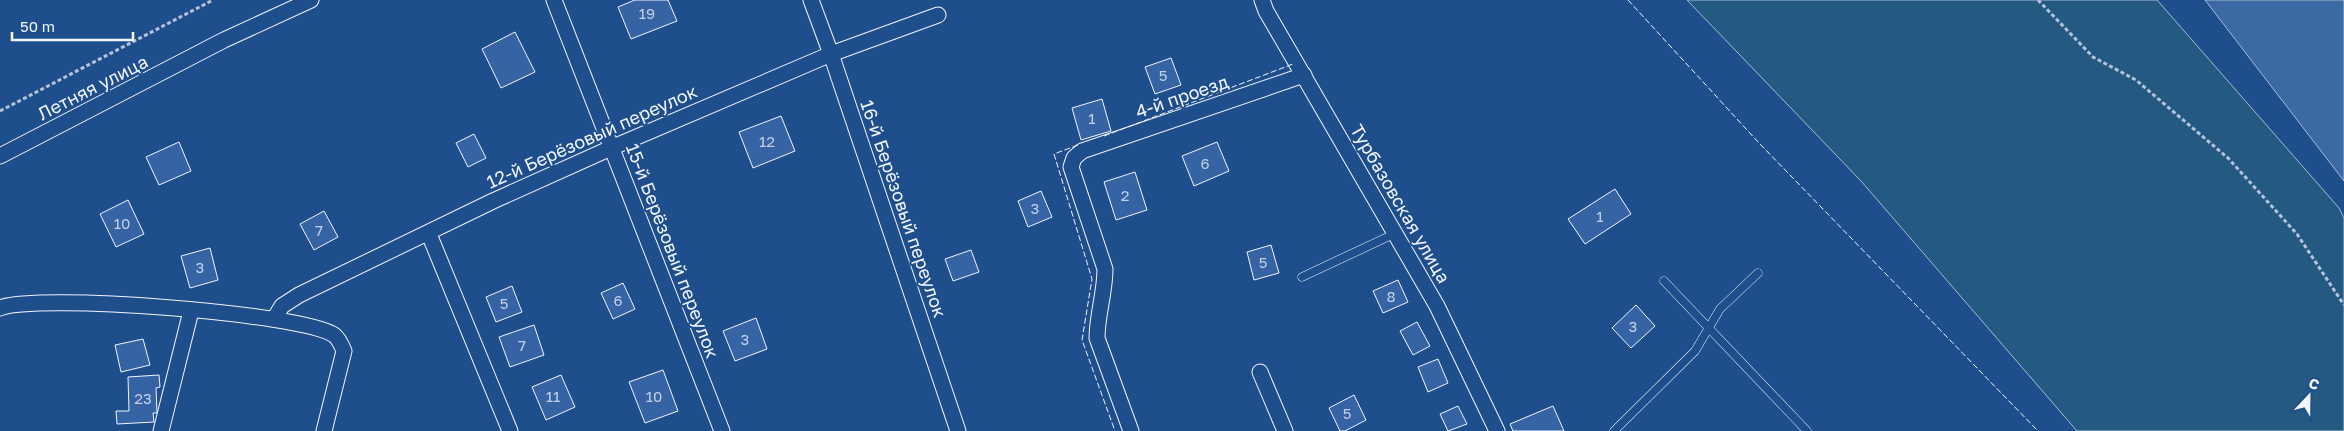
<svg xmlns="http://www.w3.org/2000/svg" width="2344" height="431" font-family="'Golos Text',sans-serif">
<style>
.green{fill:#245a82;stroke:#a8bbd7}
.water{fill:#3b69a3;stroke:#a8bbd7}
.building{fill:#3563a3;stroke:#f2f6ff}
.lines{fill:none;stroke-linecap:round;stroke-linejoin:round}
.service-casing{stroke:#f2f6ff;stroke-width:9}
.minor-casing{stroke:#f2f6ff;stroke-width:17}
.path{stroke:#b3c4dc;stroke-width:3;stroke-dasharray:4 2.5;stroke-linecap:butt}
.service{stroke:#1f4e8c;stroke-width:8}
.minor{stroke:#1f4e8c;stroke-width:15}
.fence{stroke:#f2f6ff;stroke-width:1;stroke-dasharray:6 2.5;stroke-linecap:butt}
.labels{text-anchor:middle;stroke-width:4;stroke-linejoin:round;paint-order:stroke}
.number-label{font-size:15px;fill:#c3d1e8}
.street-label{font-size:18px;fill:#f2f6ff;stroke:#1f4e8c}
</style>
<rect width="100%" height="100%" fill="#1f4e8c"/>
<path class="green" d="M1687,0H2157L2339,208L2344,218V431H2077L1861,181Z"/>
<path class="water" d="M2205,0H2344V181Z"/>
<g class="building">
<path d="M635,0H668L677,21L631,39L618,7Z"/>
<path d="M515,32L535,72L501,88L482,49Z"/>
<path d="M1171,58L1181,85L1155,94L1145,67Z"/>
<path d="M1102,99L1111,131L1081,140L1072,108Z"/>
<path d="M781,116L795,151L753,168L739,132Z"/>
<path d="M474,134L486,158L468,167L456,143Z"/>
<path d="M179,142L191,171L159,185L146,157Z"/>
<path d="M1217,142L1229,171L1194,186L1182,156Z"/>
<path d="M1135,172L1147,210L1116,220L1104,182Z"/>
<path d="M1615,189L1631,214L1585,244L1568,219Z"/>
<path d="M1041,191L1052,217L1028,227L1018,201Z"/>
<path d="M128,200L144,234L116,247L100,214Z"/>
<path d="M324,211L338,237L314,250L300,224Z"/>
<path d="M1271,245L1279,273L1254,280L1247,252Z"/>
<path d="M210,248L218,280L190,288L181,256Z"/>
<path d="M971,250L979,272L953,281L945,259Z"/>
<path d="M1398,280L1408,302L1383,313L1373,291Z"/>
<path d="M623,283L635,309L613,319L601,293Z"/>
<path d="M512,286L522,312L496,322L486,297Z"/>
<path d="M1636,305L1655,326L1631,348L1612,328Z"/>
<path d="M756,318L767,349L735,361L723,331Z"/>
<path d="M1417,322L1430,346L1413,355L1400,331Z"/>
<path d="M534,325L544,355L510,367L499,337Z"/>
<path d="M143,339L150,365L121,372L115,345Z"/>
<path d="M1438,359L1448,383L1428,392L1418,367Z"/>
<path d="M663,370L678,411L645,423L629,382Z"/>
<path d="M159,375L160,387L156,388L157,413H153L154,422L117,424L116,411H129L128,377Z"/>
<path d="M561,375L575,407L546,420L532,387Z"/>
<path d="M1354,395L1366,420L1345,431H1340L1329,408Z"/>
<path d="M1458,406L1467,424L1448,431L1440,414Z"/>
<path d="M1553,406L1564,431H1513L1510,424Z"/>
</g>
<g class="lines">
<defs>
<g id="service">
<path d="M1302,277L1396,233"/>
<path d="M1664,281L1807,431"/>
<path d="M1614,431L1695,351L1720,309L1758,273"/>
</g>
<g id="minor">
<path d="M554,0L722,431"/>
<path d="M811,0L831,54L958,431"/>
<path d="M1262,0L1266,11L1437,306L1497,431"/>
<path d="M0,156L224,40L311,0"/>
<path d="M429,234L510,431"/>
<path d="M0,308C36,293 302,313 334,335C338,338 342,346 344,351L324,431"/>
<path d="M274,319L282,306L299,295L493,201L611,148L831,54L938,15"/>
<path d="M1260,372L1285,431"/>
<path d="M161,431L191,311"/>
<path d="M1131,431L1097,338C1097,315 1105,293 1105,269L1071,167L1074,158L1082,151L1304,75"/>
</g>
</defs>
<use href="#service" class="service-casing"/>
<use href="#minor" class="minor-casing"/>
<g class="path">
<path d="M2038,0L2093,57L2136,80L2228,158L2297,234L2344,305"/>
<path d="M0,111L213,0"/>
</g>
<use href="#service" class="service"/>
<use href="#minor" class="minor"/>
<g class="fence">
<path d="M1628,0L1759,143L2038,431"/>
<path d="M1104,136L1293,64"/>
<path d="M1078,145L1054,154L1092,279L1082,340L1115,431"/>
</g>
</g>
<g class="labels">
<g class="number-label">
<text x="647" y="19">19</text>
<text x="1163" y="81">5</text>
<text x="1092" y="124">1</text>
<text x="767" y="147">12</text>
<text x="1205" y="169">6</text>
<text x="1125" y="201">2</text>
<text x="1035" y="214">3</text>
<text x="1600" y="222">1</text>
<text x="122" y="229">10</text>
<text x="319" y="236">7</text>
<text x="1263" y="268">5</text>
<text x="200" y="273">3</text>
<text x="1391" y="302">8</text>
<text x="618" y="306">6</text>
<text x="504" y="309">5</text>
<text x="1633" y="332">3</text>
<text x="745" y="345">3</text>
<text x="522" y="351">7</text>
<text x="553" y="402">11</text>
<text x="654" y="402">10</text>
<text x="143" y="404">23</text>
<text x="1347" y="419">5</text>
</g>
<g class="street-label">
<text transform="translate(93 88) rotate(-27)" y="6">Летняя улица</text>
<text transform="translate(1182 97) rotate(-19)" y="6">4-й проезд</text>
<text transform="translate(592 137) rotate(-24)" y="6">12-й Берёзовый переулок</text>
<text transform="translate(1400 204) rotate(60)" y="6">Турбазовская улица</text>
<text transform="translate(903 209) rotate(71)" y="6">16-й Берёзовый переулок</text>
<text transform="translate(672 251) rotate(69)" y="6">15-й Берёзовый переулок</text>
</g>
</g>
<g transform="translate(2309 396) rotate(22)" stroke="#1f4e8c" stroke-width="4" paint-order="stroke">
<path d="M0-4L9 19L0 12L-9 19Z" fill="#f2f6ff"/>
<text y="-8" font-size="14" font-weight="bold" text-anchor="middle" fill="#f2f6ff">С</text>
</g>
<path d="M12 32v8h121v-8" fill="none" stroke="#f2f6ff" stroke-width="2.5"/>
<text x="20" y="32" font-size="15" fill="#f2f6ff" stroke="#1f4e8c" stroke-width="4" paint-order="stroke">50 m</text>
</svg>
